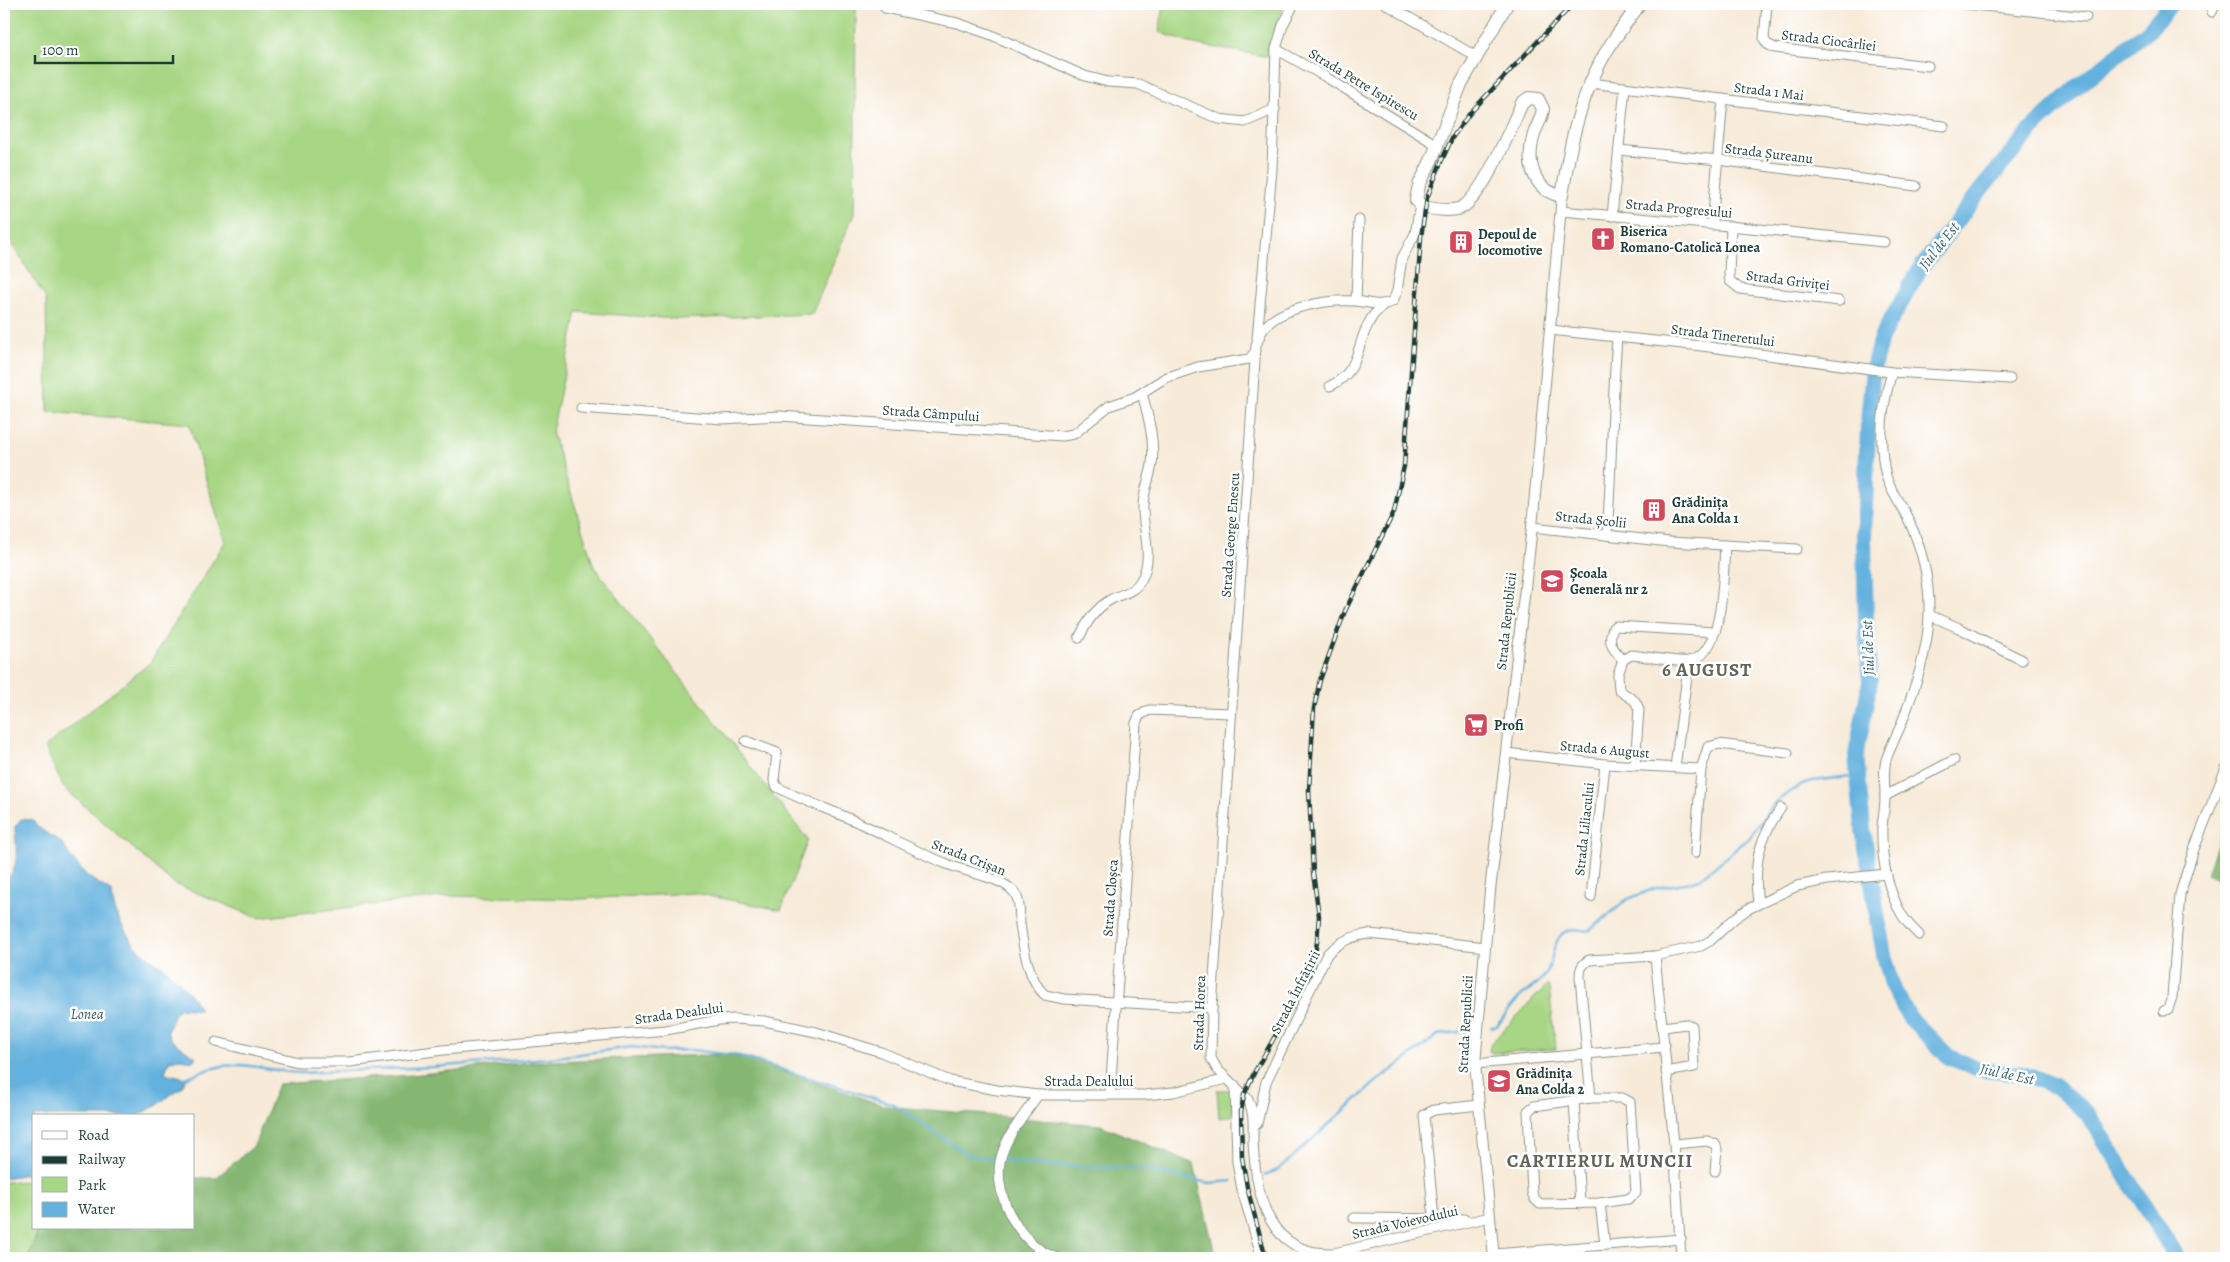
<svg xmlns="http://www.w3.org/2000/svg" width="2230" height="1262" font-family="Alegreya,serif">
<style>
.green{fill:#a7d684;stroke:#638a5c}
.forest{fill:#85b772;stroke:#527a53}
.water{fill:#64b1de;stroke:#427789}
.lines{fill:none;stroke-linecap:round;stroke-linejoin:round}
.stream{stroke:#64b1de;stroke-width:2.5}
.river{stroke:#64b1de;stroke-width:16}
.minor-casing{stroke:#8b9486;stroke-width:11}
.tertiary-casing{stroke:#8b9486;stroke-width:12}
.secondary-casing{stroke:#8b9486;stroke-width:14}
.minor{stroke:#fff;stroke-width:9}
.tertiary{stroke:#fff;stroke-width:10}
.secondary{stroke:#fff;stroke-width:12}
.rail-casing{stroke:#1f3d34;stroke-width:4.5}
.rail{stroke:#fff;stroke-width:2.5;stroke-dasharray:8;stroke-linecap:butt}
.labels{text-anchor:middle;stroke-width:5;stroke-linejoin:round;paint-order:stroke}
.street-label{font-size:14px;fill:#1f3d34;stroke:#fff}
.poi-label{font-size:14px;font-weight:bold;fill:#1f3d34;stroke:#fff;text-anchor:start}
.water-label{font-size:15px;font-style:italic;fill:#346067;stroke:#fff}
.district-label{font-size:19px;font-weight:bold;letter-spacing:1px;fill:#636459;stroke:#fff}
</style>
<rect width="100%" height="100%" fill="#fff"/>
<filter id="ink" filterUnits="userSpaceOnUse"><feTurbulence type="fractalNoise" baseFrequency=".02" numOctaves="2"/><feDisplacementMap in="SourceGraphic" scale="10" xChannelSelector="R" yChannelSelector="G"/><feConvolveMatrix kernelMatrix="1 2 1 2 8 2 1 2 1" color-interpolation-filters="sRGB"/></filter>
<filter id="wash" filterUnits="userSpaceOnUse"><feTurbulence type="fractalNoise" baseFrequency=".0096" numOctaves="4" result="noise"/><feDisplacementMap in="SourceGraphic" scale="20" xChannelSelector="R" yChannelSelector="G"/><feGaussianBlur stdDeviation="1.12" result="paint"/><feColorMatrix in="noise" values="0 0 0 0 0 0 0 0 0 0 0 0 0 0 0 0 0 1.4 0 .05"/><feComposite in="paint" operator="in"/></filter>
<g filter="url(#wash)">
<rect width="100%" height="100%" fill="#f7ead8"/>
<g class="green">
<path d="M4,4H856L854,214L812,314L677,319L577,312L552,432L594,567L808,840L781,910L695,893L580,899L449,896L258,918L173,883L63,787L45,747L150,663L225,542L189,424L48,412L46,299L4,230Z"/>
<path d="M1164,4H1286L1280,14L1269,57L1189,43L1159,32Z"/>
<path d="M1547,985L1549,987L1556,1049L1492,1053L1489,1051L1491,1043Z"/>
<path d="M1217,1090H1233L1232,1116L1219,1118Z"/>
<path d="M34,1181V1228H39L28,1258H4V1182Z"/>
</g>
<g class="forest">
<path d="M2226,818V882L2207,874Z"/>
<path d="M733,1054L885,1106L1100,1125L1194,1164L1214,1250L1213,1258H28L39,1228H194V1178H216L254,1146L278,1084L412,1075L531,1062Z"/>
</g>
<path class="water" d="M21,819L32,820L42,830L62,843L72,859L87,876L112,892C112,911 128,941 143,953C148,957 154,960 159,964C175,976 191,993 200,1010L180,1008L175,1013L167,1032L171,1040L196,1057L193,1061L181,1059L169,1061L165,1073L186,1078L182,1087L152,1108L136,1116H34V1173L4,1178V881C22,869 15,846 15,827Z"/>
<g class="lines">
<g class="stream">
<path d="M1491,1027L1497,1026C1504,1017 1510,1007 1519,998C1528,989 1541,984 1547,972C1553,960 1552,945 1561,935C1569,926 1580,933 1590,930L1628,899L1656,888L1685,883L1700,879L1749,838L1775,802L1802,784L1813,781L1858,775"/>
<path d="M186,1078C203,1070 220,1064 240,1065C260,1066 279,1072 299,1073L432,1067L550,1058L632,1047L663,1051L692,1050L739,1056L893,1104L968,1155L1027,1164L1143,1169L1210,1183L1232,1181"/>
<path d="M1264,1175L1278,1170L1376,1082L1438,1035L1470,1030"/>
</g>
<path class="river" d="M2171,4L2149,30L2077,87L2033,128L1984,186L1920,269L1881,338L1873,368L1868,424L1864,538L1866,626L1870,682L1856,755L1863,830L1884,955L1893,988L1909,1017L1949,1057L1981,1070L2023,1074L2055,1086L2088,1114L2177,1258"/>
</g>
</g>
<g filter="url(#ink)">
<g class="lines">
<defs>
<g id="minor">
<path d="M1386,4L1475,56"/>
<path d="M1767,4L1764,39L1767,44L1775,48L1928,66"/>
<path d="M1965,4L2086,17"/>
<path d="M885,8L957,23L989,34L1085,76L1108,82L1138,84L1219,119L1245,122L1275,109"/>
<path d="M2212,12L2215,4"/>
<path d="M1276,49L1324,76L1437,145"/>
<path d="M1590,83L1944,126"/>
<path d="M1619,150L1718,160L1916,186"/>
<path d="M1561,211L1750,228L1884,242"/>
<path d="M1612,216L1625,87"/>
<path d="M1712,225L1723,99"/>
<path d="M1731,226L1729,275L1730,281L1740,289L1839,301"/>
<path d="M1356,301L1359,220"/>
<path d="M1550,330L1702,346L1892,372L2010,379"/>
<path d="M1257,339L1272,169L1276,49L1283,25L1294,4"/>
<path d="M1892,372C1882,405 1878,442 1886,476C1891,493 1903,507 1910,523C1923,552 1930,583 1929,615C1928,653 1914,690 1901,725C1896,736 1890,748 1886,760C1883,772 1885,784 1885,797C1885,807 1883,817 1882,827C1881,856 1887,890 1902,915C1906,922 1913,929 1919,935"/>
<path d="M1330,386C1362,371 1355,344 1371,319C1374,313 1380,309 1384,304"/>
<path d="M581,408L722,419L780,416L1062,436L1074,434L1109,406L1135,397L1165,378L1198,367L1249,359L1256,351"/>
<path d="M1532,527L1670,542L1797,549"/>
<path d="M1607,535C1612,469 1612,403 1617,337"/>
<path d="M1929,615L1959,628L2022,660"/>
<path d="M1079,638C1087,622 1095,609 1110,600C1122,593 1134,593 1141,580C1154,558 1143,532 1143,509C1142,494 1150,479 1152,464C1155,440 1148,416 1142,393"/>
<path d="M1623,660C1612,648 1607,643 1613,628L1615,626L1715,632"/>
<path d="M746,741L777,753L774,780L777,787C803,801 831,810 857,822C888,836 916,852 947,864C965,872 1000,877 1013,891C1021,899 1019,914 1020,924C1023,946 1028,980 1045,995L1064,999L1212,1008"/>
<path d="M1506,753L1605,764L1701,769"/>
<path d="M1635,766L1639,709L1635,701L1619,690L1618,675L1623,660L1631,655C1646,656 1676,663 1689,661C1725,655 1723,573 1725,545"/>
<path d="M1675,767L1689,661"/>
<path d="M1885,796L1954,760"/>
<path d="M1695,853L1701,769L1708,747L1719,744L1788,753"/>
<path d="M1591,897L1605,764"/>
<path d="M1758,903C1753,866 1758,839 1781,808"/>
<path d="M1655,956L1674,1144L1681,1258"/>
<path d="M2164,1011L2168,1009L2172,997L2180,894L2194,849L2226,768"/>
<path d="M1663,1027L1686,1024L1692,1026L1694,1067L1666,1072"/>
<path d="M216,1042L298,1062H350L443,1050L666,1030L719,1020L735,1019L764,1021L816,1032L881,1052L950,1081L997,1090L1038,1095H1145L1173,1092L1227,1079"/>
<path d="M1475,1064L1664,1047"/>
<path d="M1235,1085L1237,1162L1242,1190L1262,1258"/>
<path d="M1110,1094L1136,723L1139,716L1149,710L1231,713"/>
<path d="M1038,1095C1025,1114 1004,1138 1000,1162C994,1198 1021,1247 1057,1258"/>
<path d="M1591,1098L1580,977C1580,969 1581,965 1589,960L1655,956L1701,946L1710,941L1735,918L1748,909L1797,886L1827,880L1887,874"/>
<path d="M1591,1098H1622L1630,1102L1636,1193L1628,1199L1600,1203L1540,1204L1534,1198L1532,1192L1528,1111L1534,1106Z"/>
<path d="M1574,1100L1580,1204"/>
<path d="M1257,1124L1266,1082L1327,954C1341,941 1351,936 1370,934L1485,947"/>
<path d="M1674,1144L1707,1141L1715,1144L1717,1149L1715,1171"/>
<path d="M1600,1203L1605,1245"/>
<path d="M1354,1218L1464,1219"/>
<path d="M1434,1219L1424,1115L1434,1110L1479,1105"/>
<path d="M1334,1253C1268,1256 1256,1197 1253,1142C1253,1127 1255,1112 1247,1098L1217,1069L1211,1058L1212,1008L1256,345C1258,341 1260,335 1262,331C1277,307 1329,299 1355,301C1368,302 1381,308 1393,301L1397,291L1402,258L1415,234L1420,205"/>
<path d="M1494,1254L1681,1239"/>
<path d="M1330,1256L1334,1253L1490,1217"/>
</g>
<path id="tertiary" d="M1494,1258L1475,1064L1490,891L1532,527L1562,196"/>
<path id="secondary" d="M1507,4L1461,84L1431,161L1419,185L1416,200L1423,207C1433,209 1449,211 1458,209C1481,203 1512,125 1522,103L1529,98L1538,99L1543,109C1542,119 1535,128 1533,138C1526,164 1534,191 1562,196C1569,151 1577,108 1598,67C1609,44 1625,24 1640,4"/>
</defs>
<use href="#minor" class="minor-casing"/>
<use href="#tertiary" class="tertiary-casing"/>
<use href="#secondary" class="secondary-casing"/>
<use href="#minor" class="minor"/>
<use href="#tertiary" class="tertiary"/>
<use href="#secondary" class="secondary"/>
<defs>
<path id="rail" d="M1266,1258L1247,1187L1242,1157L1241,1112L1244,1095L1255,1071L1301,991L1313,965L1317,942L1319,916L1313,873L1309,790L1314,708L1320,680L1345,611L1394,512L1404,466L1421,237L1427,198L1441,162L1452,138L1470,113L1573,4"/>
</defs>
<use href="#rail" class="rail-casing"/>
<use href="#rail" class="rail"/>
</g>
</g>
<defs>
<symbol id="church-square" viewBox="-11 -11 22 22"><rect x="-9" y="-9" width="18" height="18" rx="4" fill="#d1495b" stroke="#fff"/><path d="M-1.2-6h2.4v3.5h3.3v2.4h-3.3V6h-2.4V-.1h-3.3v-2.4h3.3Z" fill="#fff"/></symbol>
<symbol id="building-square" viewBox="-11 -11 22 22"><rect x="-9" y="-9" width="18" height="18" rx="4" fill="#d1495b" stroke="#fff"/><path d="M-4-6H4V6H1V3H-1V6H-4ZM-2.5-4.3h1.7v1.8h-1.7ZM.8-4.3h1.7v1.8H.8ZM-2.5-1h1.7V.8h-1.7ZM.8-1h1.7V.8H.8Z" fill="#fff"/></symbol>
<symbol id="school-square" viewBox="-11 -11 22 22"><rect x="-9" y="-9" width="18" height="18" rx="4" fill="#d1495b" stroke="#fff"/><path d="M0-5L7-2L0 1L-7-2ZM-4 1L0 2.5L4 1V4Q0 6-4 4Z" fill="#fff"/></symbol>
<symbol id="supermarket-square" viewBox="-11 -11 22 22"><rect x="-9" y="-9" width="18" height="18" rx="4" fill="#d1495b" stroke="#fff"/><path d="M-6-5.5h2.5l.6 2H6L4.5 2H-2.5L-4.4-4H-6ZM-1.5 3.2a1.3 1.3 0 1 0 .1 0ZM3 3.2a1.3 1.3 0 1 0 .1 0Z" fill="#fff"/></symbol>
</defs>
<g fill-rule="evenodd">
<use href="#church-square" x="1589" y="225" width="28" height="28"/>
<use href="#building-square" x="1447" y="228" width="28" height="28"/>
<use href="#building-square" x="1640" y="496" width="28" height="28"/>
<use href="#school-square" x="1538" y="567" width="28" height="28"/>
<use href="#supermarket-square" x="1462" y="711" width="28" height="28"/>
<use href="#school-square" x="1485" y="1067" width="28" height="28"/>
</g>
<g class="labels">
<g class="street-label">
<text transform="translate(1829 40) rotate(7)" y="5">Strada Ciocârliei</text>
<text transform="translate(1364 84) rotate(31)" y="5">Strada Petre Ispirescu</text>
<text transform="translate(1769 91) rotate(7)" y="5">Strada 1 Mai</text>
<text transform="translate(1769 153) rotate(7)" y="5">Strada Șureanu</text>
<text transform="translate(1679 208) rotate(5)" y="5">Strada Progresului</text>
<text transform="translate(1788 280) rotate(7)" y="5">Strada Griviței</text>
<text transform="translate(1723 335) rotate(7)" y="5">Strada Tineretului</text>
<text transform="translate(931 413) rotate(4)" y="5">Strada Câmpului</text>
<text transform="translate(1591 519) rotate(6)" y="5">Strada Școlii</text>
<text transform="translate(1230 535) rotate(-86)" y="5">Strada George Enescu</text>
<text transform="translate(1506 621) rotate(-84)" y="5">Strada Republicii</text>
<text transform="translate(1605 749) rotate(5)" y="5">Strada 6 August</text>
<text transform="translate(1584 829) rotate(-84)" y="5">Strada Liliacului</text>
<text transform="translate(969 857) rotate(21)" y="5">Strada Crișan</text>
<text transform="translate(1110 898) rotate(-86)" y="5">Strada Cloșca</text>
<text transform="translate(1295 992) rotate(-63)" y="5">Strada Înfrățirii</text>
<text transform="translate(679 1013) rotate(-8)" y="5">Strada Dealului</text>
<text transform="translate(1199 1013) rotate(-88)" y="5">Strada Horea</text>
<text transform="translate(1465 1024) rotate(-87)" y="5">Strada Republicii</text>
<text x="1089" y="1086">Strada Dealului</text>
<text transform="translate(1405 1222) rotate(-13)" y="5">Strada Voievodului</text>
</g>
<g class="poi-label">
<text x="1620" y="236">Biserica<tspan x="1620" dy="16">Romano-Catolică Lonea</tspan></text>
<text x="1478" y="239">Depoul de<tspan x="1478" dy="16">locomotive</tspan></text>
<text x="1672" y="507">Grădinița<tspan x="1672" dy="16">Ana Colda 1</tspan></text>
<text x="1570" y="578">Școala<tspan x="1570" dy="16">Generală nr 2</tspan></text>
<text x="1494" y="730">Profi</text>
<text x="1516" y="1078">Grădinița<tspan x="1516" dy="16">Ana Colda 2</tspan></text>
</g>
<g class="water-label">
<text transform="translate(1939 246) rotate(-52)" y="5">Jiul de Est</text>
<text transform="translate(1868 648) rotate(-92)" y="5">Jiul de Est</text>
<text x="87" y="1019">Lonea</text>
<text transform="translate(2007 1074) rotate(12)" y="5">Jiul de Est</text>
</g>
<g class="district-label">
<text x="1707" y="676">6 AUGUST</text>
<text x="1600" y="1167">CARTIERUL MUNCII</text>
</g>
</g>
<rect width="2230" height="1262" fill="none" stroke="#fff" stroke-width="20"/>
<rect x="32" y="1114" width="162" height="115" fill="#ffffff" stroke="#a5b1ae"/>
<rect x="42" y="1131" width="25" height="8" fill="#ffffff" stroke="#a5b1ae"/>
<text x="78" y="1140" font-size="15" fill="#1f3d34">Road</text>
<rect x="42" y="1156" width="25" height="8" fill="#1f3d34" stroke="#a5b1ae"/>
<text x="78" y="1164" font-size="15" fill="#1f3d34">Railway</text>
<rect x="42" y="1177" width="25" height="15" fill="#a7d684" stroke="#a5b1ae"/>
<text x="78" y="1190" font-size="15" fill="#1f3d34">Park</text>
<rect x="42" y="1202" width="25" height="15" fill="#64b1de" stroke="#a5b1ae"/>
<text x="78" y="1214" font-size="15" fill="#1f3d34">Water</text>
<path d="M35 55v8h138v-8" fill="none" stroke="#1f3d34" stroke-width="2.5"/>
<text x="42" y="55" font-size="15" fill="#1f3d34" stroke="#ffffff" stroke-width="4" paint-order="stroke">100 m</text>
</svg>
